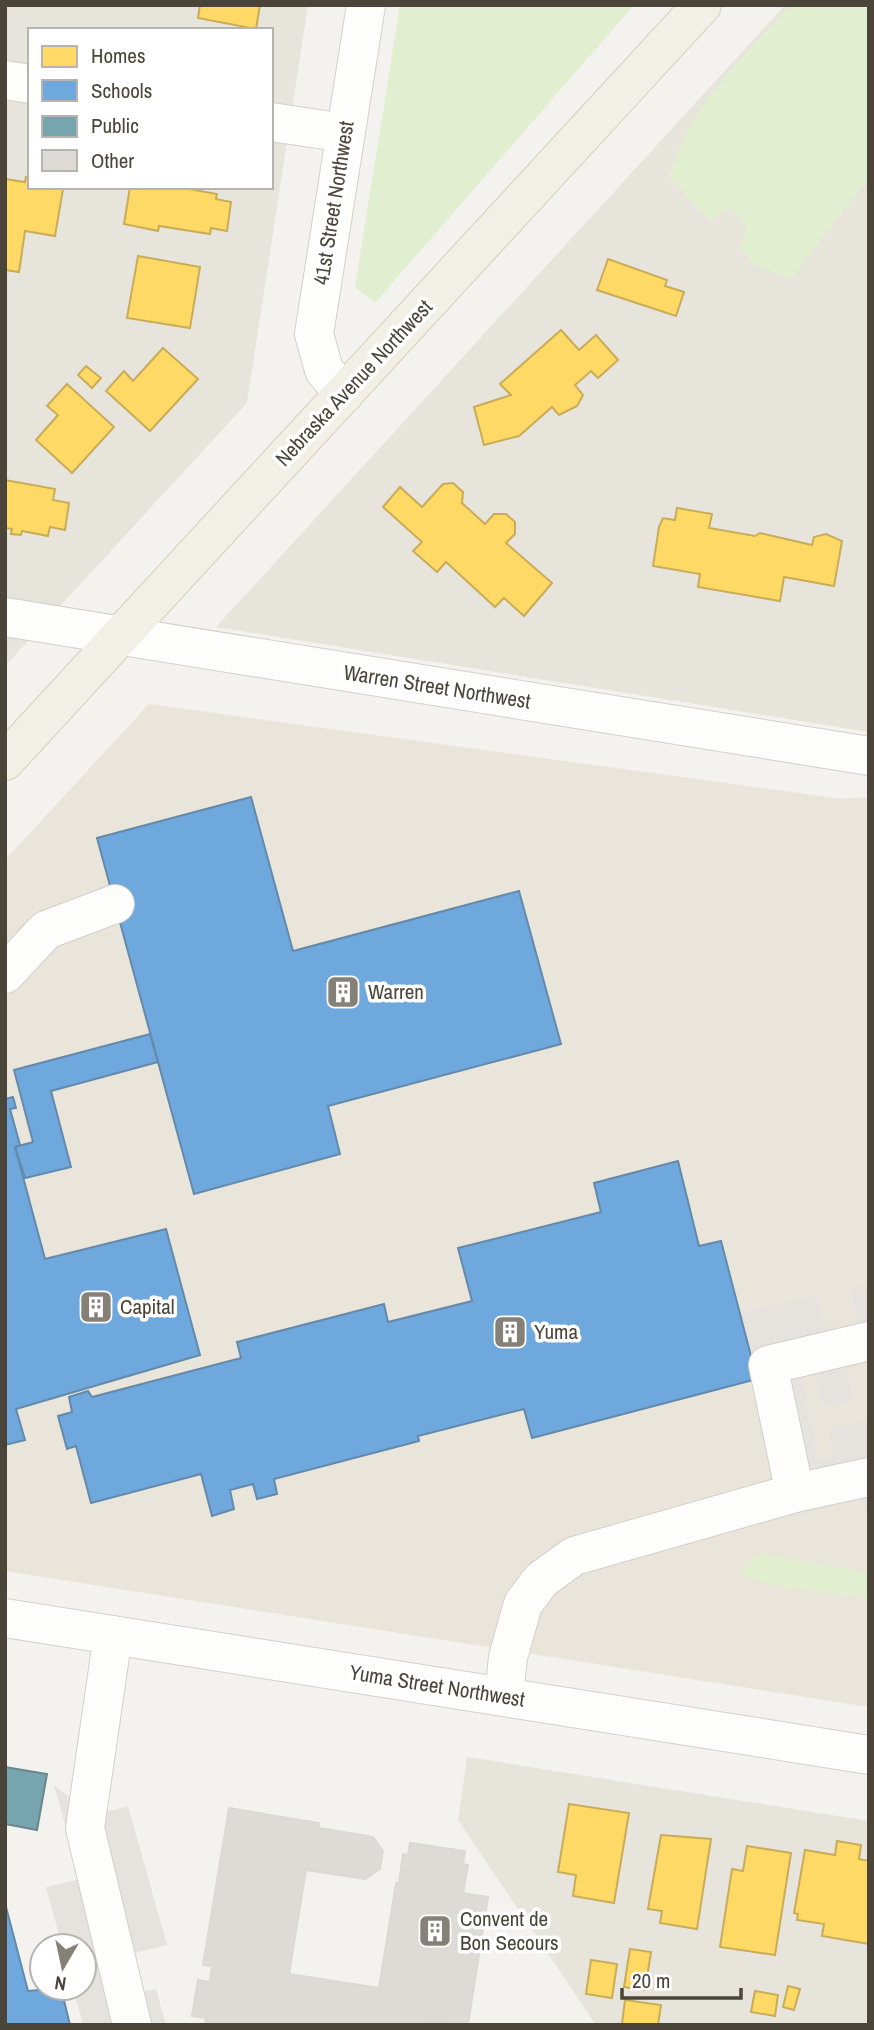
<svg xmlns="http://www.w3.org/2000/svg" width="874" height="2030" font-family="'Archivo Narrow',sans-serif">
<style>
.residential{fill:#e7e4dc;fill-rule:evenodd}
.education{fill:#eae5da}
.green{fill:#e1eecf}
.parking{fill:#e6e3df}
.homes{fill:#ffd966;stroke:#c9ac58;stroke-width:2}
.schools{fill:#6fa8dc;stroke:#648aab;stroke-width:2}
.public{fill:#76a5af;stroke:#69888c;stroke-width:2}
.building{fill:#dedbd6;stroke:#dcd9d4;stroke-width:2}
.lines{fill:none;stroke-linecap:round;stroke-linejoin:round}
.minor-casing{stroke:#d2d0cb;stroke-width:40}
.major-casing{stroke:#d6cebb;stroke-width:40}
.minor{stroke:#fdfdfc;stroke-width:38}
.major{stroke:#f2efe6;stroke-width:38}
.labels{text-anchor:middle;stroke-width:7;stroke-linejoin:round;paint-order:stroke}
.street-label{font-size:21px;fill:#4b4439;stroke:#fff}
.poi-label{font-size:21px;fill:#4b4439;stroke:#fff;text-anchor:start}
</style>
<rect width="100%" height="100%" fill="#f4f2ee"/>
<g class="residential">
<path d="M5,5H308L247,403L5,666ZM30,30H271V187H30Z"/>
<path d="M785,5H869V732L216,627Z"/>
<path d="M467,1757L869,1821V2025H596L458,1820Z"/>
</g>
<path class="education" d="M149,704L842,799L869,797V1707L5,1571V860Z"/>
<g class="green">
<path d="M400,5H634L375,303L355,287Z"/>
<path d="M790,5H869V183L862,187L790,280L753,263L740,248L747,228L731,207L710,221L669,177C689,105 742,59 790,5Z"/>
<path d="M761,1553L869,1573V1599L762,1583L740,1574L752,1557Z"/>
</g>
<g class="parking">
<path d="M869,1285V1361L848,1369L853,1401L822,1406L815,1379L808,1376L802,1379L818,1457L824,1461L832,1456L828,1430L869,1421V1521L862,1499L781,1520L738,1314L817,1296L825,1325L842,1332L856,1320L851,1289Z"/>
<path d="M54,1785L92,1816L128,1806L167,1945L130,1954L139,1992L156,1989L166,2025H83L73,1988H84V1946H62L46,1887L80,1879Z"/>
</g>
<g class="homes">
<path d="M200,5H260L256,29L198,18Z"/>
<path d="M26,177L30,178V187L63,189L55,236L25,231L19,272L5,270V179L25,182Z"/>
<path d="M130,187H178L217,194L216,199L231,202L227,231L211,228L210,234L159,226L158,231L124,224Z"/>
<path d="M138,256L200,267L190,328L127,318Z"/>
<path d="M608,259L667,280L665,286L684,292L676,316L597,290Z"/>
<path d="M561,330L579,350L596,335L618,360L598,378L591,371L575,385L583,395L577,406L559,415L552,407L519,436L484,445L474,407L511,395L500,384Z"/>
<path d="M163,348L198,379L150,431L106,391L124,371L133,381Z"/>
<path d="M86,366L101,378L92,388L78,375Z"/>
<path d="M67,384L114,427L72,473L36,440L58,415L47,406Z"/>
<path d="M5,480L55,489L53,500L69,503L65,530L50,527L48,536L22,531L21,535L11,534L12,529L5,528Z"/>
<path d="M453,483L463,492L462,503L485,524L494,514H506L515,522V534L506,543L552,583L524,616L504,598L495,607L446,562L437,572L413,551L422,542L383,507L400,487L422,507L443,484Z"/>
<path d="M677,508L712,514L709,528L755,536L760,533L812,545L814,537L826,534L842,541L834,586L784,577L780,601L698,587L700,574L653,566L659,527L663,518L675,520Z"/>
<path d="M569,1804L629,1813L614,1903L573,1896L576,1875L558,1872Z"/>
<path d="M661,1835L711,1839L697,1929L660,1923L662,1911L648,1909Z"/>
<path d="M837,1841L861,1845L859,1859L869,1861V1944L822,1936L824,1924L797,1920L798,1914L794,1913L805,1850L835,1855Z"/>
<path d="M747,1846L791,1853L775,1955L720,1947L732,1869L743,1871Z"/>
<path d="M630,1949L651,1952L645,1990L624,1987Z"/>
<path d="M591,1960L617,1964L612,1998L586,1994Z"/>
<path d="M788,1986L800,1989L794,2010L783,2007Z"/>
<path d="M755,1991L778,1995L775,2016L751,2012Z"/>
<path d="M625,2000L661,2005L658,2025L622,2024Z"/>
</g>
<g class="schools">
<path d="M251,797L293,951L519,891L561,1044L328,1106L340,1154L194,1194L97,838Z"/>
<path d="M150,1034L158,1062L51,1091L71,1167L25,1178L15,1147L33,1142L14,1070Z"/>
<path d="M13,1097L16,1108L10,1109L20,1145L15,1147L45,1259L166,1229L200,1355L16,1409L25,1440L5,1445V1099Z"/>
<path d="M678,1161L699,1246L721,1241L757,1379L532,1438L524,1409L418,1436L419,1441L274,1479L277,1494L257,1499L253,1484L230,1490L234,1509L212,1516L201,1474L91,1503L76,1446L67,1449L58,1416L72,1412L69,1397L88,1391L92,1397L241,1358L237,1342L384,1304L388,1322L472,1301L458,1248L601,1212L594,1183Z"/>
<path d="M5,1903L28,1991L61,1988L70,2025H5Z"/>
</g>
<path class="public" d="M5,1767L47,1774L37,1830L5,1824Z"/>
<path class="building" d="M229,1808L319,1823V1828L373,1837L383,1851L380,1869L365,1879L306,1870L289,1974L379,1988L396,1883H399L403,1854L408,1855L410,1843L465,1851L463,1864L468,1865L463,1893L488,1897L468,2025L432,2022L431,2025H205L206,2018L192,2016L198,1980L210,1982L212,1966L203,1965Z"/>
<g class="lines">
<defs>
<g id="minor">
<path d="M5,80L30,84"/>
<path d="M271,122L345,133"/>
<path d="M344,394L324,370L314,334L366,5"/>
<path d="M5,617L869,756"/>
<path d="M5,974L46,930L115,904"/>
<path d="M795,1493L768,1365L869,1341"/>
<path d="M5,1618L869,1755"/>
<path d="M113,1635L85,1828L132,2025"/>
<path d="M504,1696L508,1657L523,1604L541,1580L574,1556L795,1493L869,1477"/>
</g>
<path id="major" d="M5,761L702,5"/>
</defs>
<use href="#minor" class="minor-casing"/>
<use href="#major" class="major-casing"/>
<use href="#minor" class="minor"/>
<use href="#major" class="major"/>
</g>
<defs>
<symbol id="building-square" viewBox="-11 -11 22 22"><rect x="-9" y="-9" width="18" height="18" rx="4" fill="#868178" stroke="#fff"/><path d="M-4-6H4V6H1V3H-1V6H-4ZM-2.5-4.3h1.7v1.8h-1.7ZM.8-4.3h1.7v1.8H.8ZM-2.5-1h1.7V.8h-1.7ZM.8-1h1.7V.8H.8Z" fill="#fff"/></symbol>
</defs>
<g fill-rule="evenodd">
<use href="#building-square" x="324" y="973" width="38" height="38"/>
<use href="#building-square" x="77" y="1288" width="38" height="38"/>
<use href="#building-square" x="491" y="1313" width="38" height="38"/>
<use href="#building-square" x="416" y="1912" width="38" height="38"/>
</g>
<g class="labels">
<g class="street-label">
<text transform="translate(334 203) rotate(-81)" y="7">41st Street Northwest</text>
<text transform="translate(354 383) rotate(-47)" y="7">Nebraska Avenue Northwest</text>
<text transform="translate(437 687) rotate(9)" y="7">Warren Street Northwest</text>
<text transform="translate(437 1686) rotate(9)" y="7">Yuma Street Northwest</text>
</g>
<g class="poi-label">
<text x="368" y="999">Warren</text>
<text x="120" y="1314">Capital</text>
<text x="534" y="1339">Yuma</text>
<text x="460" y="1926">Convent de<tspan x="460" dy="24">Bon Secours</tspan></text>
</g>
</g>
<rect width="874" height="2030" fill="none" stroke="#4b4439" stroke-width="14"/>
<rect x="28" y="28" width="245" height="161" fill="#ffffff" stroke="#b7b4b0" stroke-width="2"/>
<rect x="42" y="46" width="35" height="21" fill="#ffd966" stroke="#b7b4b0" stroke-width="2"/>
<text x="91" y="63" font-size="21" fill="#4b4439">Homes</text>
<rect x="42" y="80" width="35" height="21" fill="#6fa8dc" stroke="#b7b4b0" stroke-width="2"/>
<text x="91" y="98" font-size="21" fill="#4b4439">Schools</text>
<rect x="42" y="116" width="35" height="21" fill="#76a5af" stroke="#b7b4b0" stroke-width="2"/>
<text x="91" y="133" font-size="21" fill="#4b4439">Public</text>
<rect x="42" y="150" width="35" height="21" fill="#dedbd6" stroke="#b7b4b0" stroke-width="2"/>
<text x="91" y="168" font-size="21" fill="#4b4439">Other</text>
<g transform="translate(63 1967) rotate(189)"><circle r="33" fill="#ffffff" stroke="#b7b4b0" stroke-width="2"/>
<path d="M0-5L12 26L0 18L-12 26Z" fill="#868178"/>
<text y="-10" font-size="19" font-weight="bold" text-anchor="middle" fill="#4b4439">N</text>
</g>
<path d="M622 1988v10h119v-10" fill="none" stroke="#4b4439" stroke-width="3.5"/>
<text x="632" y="1988" font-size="21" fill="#4b4439" stroke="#ffffff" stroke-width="5" paint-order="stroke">20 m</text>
</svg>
